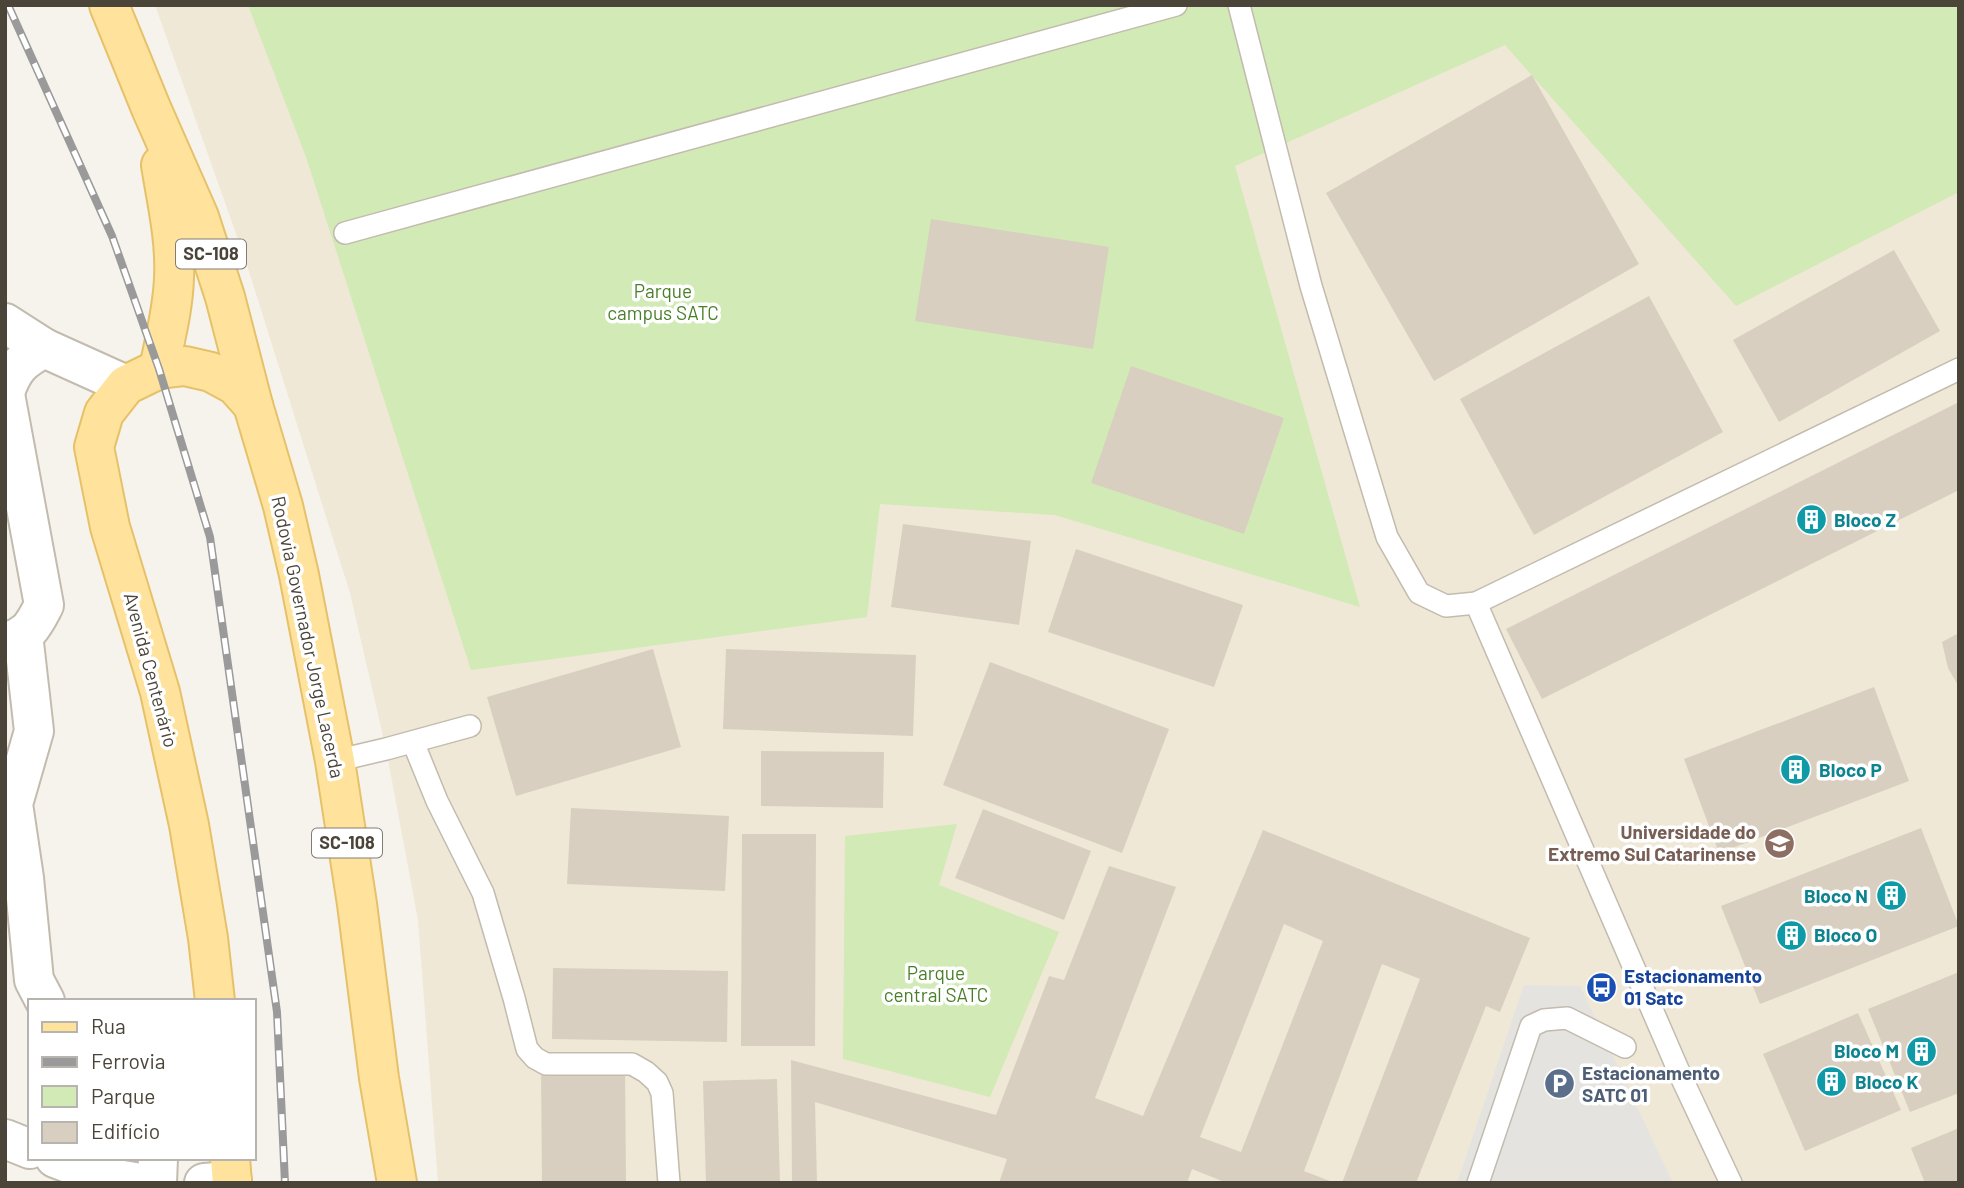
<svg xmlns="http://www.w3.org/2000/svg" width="1964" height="1188" font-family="Barlow,sans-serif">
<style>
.education{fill:#efe8d6}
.green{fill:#d2eab5}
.parking{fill:#e5e3e0}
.building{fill:#d8cfc1;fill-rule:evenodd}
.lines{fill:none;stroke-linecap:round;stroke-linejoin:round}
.service-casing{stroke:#c2bbae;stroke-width:24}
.minor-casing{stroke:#c2bbae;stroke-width:42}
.primary-casing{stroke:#e6c16a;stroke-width:42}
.service{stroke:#fff;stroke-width:21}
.minor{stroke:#fff;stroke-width:38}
.primary{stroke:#ffe39c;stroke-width:38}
.rail-casing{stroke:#9a9a9a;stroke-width:8}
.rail{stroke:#fff;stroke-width:5;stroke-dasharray:16;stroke-linecap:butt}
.labels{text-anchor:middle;stroke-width:7;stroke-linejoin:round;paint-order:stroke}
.shield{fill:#fff;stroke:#817c74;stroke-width:2}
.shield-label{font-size:18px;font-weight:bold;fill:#4b4439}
.park-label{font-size:19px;fill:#4a7f2a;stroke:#fff}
.culture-label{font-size:19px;font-weight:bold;fill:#0d838f;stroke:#fff;text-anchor:start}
.street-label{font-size:19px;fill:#4b4439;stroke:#fff}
.education-label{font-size:19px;font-weight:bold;fill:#785e54;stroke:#fff;text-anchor:end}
.transit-label{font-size:19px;font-weight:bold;fill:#164399;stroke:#fff;text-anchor:start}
.service-label{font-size:19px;font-weight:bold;fill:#4e5e75;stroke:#fff;text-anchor:start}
</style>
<rect width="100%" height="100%" fill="#f6f3ec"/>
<path class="education" d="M155,5H1959V1183H438L418,920L386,749L350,593L246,262Z"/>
<g class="green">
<path d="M248,5H1959V192L1736,306L1505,45L1235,166L1360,607L1055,515L880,504L867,617L471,670L306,157Z"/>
<path d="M957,824L939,885L1059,932L990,1097L843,1059L845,836Z"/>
</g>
<path class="parking" d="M1524,985L1580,986L1673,1183H1457Z"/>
<g class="building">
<path d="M1532,75L1639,264L1434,381L1326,193Z"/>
<path d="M931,219L1109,247L1093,349L915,321Z"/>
<path d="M1894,250L1940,331L1779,422L1733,340Z"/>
<path d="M1649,296L1723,432L1534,535L1460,399Z"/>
<path d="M1131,366L1284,418L1244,534L1091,483Z"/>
<path d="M1959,402V490L1542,699L1506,629Z"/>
<path d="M903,524L1031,541L1019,625L891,607Z"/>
<path d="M1076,549L1243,605L1214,687L1048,632Z"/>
<path d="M1959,633V687L1948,668L1942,642Z"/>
<path d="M653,649L681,747L516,796L487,697Z"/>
<path d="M726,649L916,655L913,736L723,729Z"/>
<path d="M990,662L1169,729L1122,853L943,785Z"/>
<path d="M1874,687L1909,781L1719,853L1684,759Z"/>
<path d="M761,751L884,752L883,808L761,806Z"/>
<path d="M571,808L729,816L725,891L567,884Z"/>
<path d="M983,809L1091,851L1064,920L955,878Z"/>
<path d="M1921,828L1959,926L1760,1004L1721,906Z"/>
<path d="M1263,830L1530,938L1500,1012L1486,1006L1416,1183H1342L1420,979L1382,964L1304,1171L1335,1183H1227L1192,1169L1187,1183H999L1007,1159L815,1102L817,1183H792L791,1060L996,1115L1049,976L1064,980L1109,866L1176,887L1095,1098L1143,1116ZM1284,924L1323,941L1241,1152L1200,1137Z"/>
<path d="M742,834H816L815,1046H741Z"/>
<path d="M553,968L728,971L727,1042L552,1039Z"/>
<path d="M1959,972V1093L1910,1112L1868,1009Z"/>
<path d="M1858,1013L1901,1110L1805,1151L1763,1054Z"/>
<path d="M625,1067L626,1183H542L541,1068Z"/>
<path d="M777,1079L780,1183H706L703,1081Z"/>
<path d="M1959,1128V1183H1925L1911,1148Z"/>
</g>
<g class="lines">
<defs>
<g id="service">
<path d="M1239,5L1311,286L1387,537L1419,593L1446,606L1476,603L1959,369"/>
<path d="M345,233L1176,5"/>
<path d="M1476,603L1683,1081L1731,1183"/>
<path d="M413,742L437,801L483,893L514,998L527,1049L535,1058L546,1064H632L646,1072L657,1082L662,1093L669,1183"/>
<path d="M335,761L386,749L470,726"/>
<path d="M1478,1183L1531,1026L1544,1020L1567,1018L1625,1047"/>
</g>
<g id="minor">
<path d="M5,323L44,348"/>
<path d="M5,392C14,367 21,361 44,348L126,385"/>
<path d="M5,394L44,605C35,622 28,639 5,641"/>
<path d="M23,634L34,731L13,804L24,878L34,980L45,1001"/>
<path d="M5,1139L30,1149"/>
<path d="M55,1158L105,1177L140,1183"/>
<path d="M157,1183L158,1158"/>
<path d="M204,1183L232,1181"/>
</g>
<g id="primary">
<path d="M109,5L151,108L199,217L225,297L253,405L283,506L299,575L335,761L357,904L379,1078L397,1183"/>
<path d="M159,369C165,339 173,309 174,278C176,241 167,202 161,165"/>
<path d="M215,1001L208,938L189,825L160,692L110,527L94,447L104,413L126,385L159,369L185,366L211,372L235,385L253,405"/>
<path d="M230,1158L232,1183"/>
</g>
</defs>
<use href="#service" class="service-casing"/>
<use href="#minor" class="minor-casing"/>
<use href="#primary" class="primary-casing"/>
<use href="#service" class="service"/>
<use href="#minor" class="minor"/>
<use href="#primary" class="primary"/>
<defs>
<path id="rail" d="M8,5L112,236L159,369L210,537L277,1012L285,1183"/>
</defs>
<use href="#rail" class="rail-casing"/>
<use href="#rail" class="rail"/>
</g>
<defs>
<symbol id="building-disc" viewBox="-11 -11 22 22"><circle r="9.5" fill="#0f9aa8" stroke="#fff"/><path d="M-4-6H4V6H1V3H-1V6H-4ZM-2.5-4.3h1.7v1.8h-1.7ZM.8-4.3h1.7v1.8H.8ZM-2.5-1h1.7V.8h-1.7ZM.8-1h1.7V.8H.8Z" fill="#fff"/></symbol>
<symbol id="university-disc" viewBox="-11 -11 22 22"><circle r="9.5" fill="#8d6e63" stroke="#fff"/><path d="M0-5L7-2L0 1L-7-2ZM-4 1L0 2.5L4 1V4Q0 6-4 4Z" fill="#fff"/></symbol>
<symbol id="bus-disc" viewBox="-11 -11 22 22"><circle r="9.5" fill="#1a4fb4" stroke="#fff"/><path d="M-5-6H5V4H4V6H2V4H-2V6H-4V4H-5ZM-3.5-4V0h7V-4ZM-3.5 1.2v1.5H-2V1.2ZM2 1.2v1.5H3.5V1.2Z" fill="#fff"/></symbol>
<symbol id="parking-disc" viewBox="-11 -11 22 22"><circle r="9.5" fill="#5c6f8a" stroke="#fff"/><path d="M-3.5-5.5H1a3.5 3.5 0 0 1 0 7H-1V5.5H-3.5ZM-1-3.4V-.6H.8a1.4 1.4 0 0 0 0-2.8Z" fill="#fff"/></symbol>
</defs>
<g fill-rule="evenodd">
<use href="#building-disc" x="1794" y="502" width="35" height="35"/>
<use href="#building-disc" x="1778" y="752" width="35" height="35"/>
<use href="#university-disc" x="1762" y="826" width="35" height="35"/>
<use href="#building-disc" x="1874" y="878" width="35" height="35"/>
<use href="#building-disc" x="1774" y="918" width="35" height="35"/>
<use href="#bus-disc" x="1584" y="970" width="35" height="35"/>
<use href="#building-disc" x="1904" y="1034" width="35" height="35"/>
<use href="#building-disc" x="1814" y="1064" width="35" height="35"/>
<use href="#parking-disc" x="1542" y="1066" width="35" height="35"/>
</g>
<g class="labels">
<g class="shield">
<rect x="176" y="239.5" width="70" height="29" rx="5"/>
<rect x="312" y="828.5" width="70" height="29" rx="5"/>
</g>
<g class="shield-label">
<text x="211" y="260">SC-108</text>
<text x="347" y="849">SC-108</text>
</g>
<g class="park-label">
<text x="663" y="298">Parque<tspan x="663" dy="22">campus SATC</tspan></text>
<text x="936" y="980">Parque<tspan x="936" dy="22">central SATC</tspan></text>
</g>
<g class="culture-label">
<text x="1834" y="527">Bloco Z</text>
<text x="1819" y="777">Bloco P</text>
<text x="1868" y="903" text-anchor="end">Bloco N</text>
<text x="1814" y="942">Bloco O</text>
<text x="1899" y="1058" text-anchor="end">Bloco M</text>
<text x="1855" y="1089">Bloco K</text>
</g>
<g class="street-label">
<text transform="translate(308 637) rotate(78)" y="7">Rodovia Governador Jorge Lacerda</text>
<text transform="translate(151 670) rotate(75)" y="7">Avenida Centenário</text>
</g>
<g class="education-label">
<text x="1756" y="839">Universidade do<tspan x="1756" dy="22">Extremo Sul Catarinense</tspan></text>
</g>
<g class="transit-label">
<text x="1624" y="983">Estacionamento<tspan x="1624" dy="22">01 Satc</tspan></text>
</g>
<g class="service-label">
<text x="1582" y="1080">Estacionamento<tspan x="1582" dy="22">SATC 01</tspan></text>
</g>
</g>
<rect width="1964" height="1188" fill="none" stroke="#4b4439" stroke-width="14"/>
<rect x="28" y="999" width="228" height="161" fill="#ffffff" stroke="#b7b4b0" stroke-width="2"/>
<rect x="42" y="1022" width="35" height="10" fill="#ffe39c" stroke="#b7b4b0" stroke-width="2"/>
<text x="91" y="1034" font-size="21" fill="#4b4439">Rua</text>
<rect x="42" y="1057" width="35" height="10" fill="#9a9a9a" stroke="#b7b4b0" stroke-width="2"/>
<text x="91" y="1069" font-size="21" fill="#4b4439">Ferrovia</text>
<rect x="42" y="1086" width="35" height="21" fill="#d2eab5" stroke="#b7b4b0" stroke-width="2"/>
<text x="91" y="1104" font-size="21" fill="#4b4439">Parque</text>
<rect x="42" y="1122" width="35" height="21" fill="#d8cfc1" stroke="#b7b4b0" stroke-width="2"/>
<text x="91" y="1139" font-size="21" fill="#4b4439">Edifício</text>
</svg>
